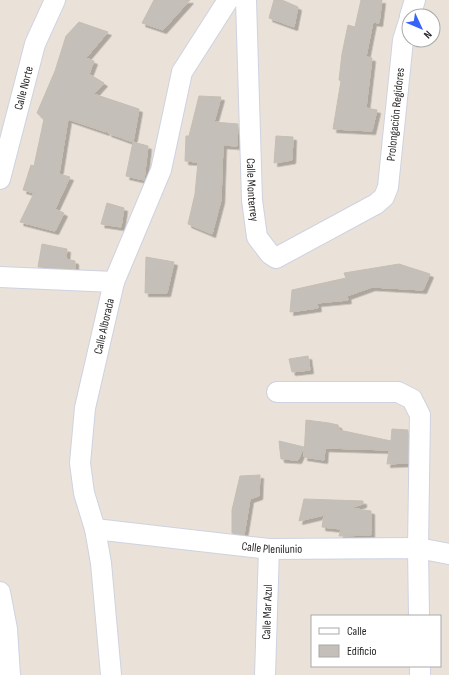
<svg xmlns="http://www.w3.org/2000/svg" width="449" height="675" font-family="'Sofia Sans Condensed',sans-serif">
<style>
.building{fill:#c5bfb9;stroke:#c5beb3;filter:url(#shadow)}
.lines{fill:none;stroke-linecap:round;stroke-linejoin:round}
.street-casing{stroke:#ced2e1;stroke-width:22}
.street{stroke:#fff;stroke-width:20}
.labels{text-anchor:middle;stroke-width:4;stroke-linejoin:round;paint-order:stroke}
.street-label{font-size:12px;fill:#272727;stroke:#fff}
</style>
<defs>
<filter id="shadow"><feDropShadow dx="3.5" dy="3.5" stdDeviation="0" flood-color="#0004"/></filter>
</defs>
<rect width="100%" height="100%" fill="#eae2d9"/>
<g class="building">
<path d="M154,0H190L163,30L142,23Z"/>
<path d="M274,0H282L298,7L294,27L269,18Z"/>
<path d="M361,0H382L379,23L373,22L366,57L372,58L366,108L377,110L372,131L333,129L341,81L339,80L342,54L348,25L355,27Z"/>
<path d="M79,22L108,32L86,58L94,61L89,74L104,83L94,94L139,109L133,142L108,133L110,125L106,132L68,119L59,174L70,177L55,209L64,213L55,231L20,222L34,193L23,190L31,165L34,166L44,119L37,113L55,71L66,36Z"/>
<path d="M199,96L221,97L214,122L238,124L237,146L223,145L221,200L212,234L188,224L195,194L198,162L185,161L186,136H189Z"/>
<path d="M276,136L293,137L292,160L274,163Z"/>
<path d="M133,142L148,146L144,180L126,176Z"/>
<path d="M107,203L124,208L121,227L101,224Z"/>
<path d="M42,244L67,249L66,259L75,261V269L38,267Z"/>
<path d="M146,257L174,262L167,293H145Z"/>
<path d="M399,264L430,274L423,290L372,287L347,296L348,300L317,303L318,308L290,312L292,290L346,278L344,273Z"/>
<path d="M308,356L310,370L292,372L289,359Z"/>
<path d="M306,420L329,423L338,425L339,430L391,441L392,429L408,430V463L387,464L389,450L325,448L324,460L304,457Z"/>
<path d="M279,441L304,447L298,460L281,459Z"/>
<path d="M260,475L259,496L250,499L244,535L232,533V510L240,476Z"/>
<path d="M304,499L363,501V504L350,508L371,511V535L339,536L341,529L322,527L324,515L299,521Z"/>
</g>
<g class="lines">
<defs>
<g id="street">
<path id="s1" d="M246,0L252,200L257,237L270,254L276,258L376,204L384,197L388,187L403,40L409,21"/>
<path d="M410,16L415,0"/>
<path id="s2" d="M0,179L35,44L55,0"/>
<path d="M0,277L114,282"/>
<path d="M277,392H398L412,399L420,415L418,548L419,616"/>
<path id="s3" d="M95,529L269,549L418,548L449,554"/>
<path d="M0,592L7,629L10,675"/>
<path d="M420,666V675"/>
<path id="s4" d="M111,675L101,563L95,529L84,493L80,463L85,408L114,282L161,170L182,72L228,0"/>
<path id="s5" d="M265,675L269,549"/>
</g>
</defs>
<use href="#street" class="street-casing"/>
<use href="#street" class="street"/>
</g>
<g class="labels">
<g class="street-label">
<text dy="4" stroke="none"><textPath href="#s2" startOffset="94">Calle Norte</textPath></text>
<text dy="4" stroke="none"><textPath href="#s1" startOffset="474">Prolongación Regidores</textPath></text>
<text dy="4" stroke="none"><textPath href="#s1" startOffset="190">Calle Monterrey</textPath></text>
<text dy="4" stroke="none"><textPath href="#s4" startOffset="354">Calle Alborada</textPath></text>
<text dy="4" stroke="none"><textPath href="#s3" startOffset="178">Calle Plenilunio</textPath></text>
<text dy="4" stroke="none"><textPath href="#s5" startOffset="63">Calle Mar Azul</textPath></text>
</g>
</g>
<rect x="311" y="615" width="130" height="52" fill="#ffffff" stroke="#a9a9a9"/>
<rect x="319" y="628" width="20" height="6" fill="#ffffff" stroke="#a9a9a9"/>
<text x="347" y="635" font-size="12" fill="#272727">Calle</text>
<rect x="319" y="645" width="20" height="12" fill="#c5bfb9" stroke="#a9a9a9"/>
<text x="347" y="655" font-size="12" fill="#272727">Edificio</text>
<g transform="translate(421 28) rotate(134)"><circle r="19" fill="#ffffff" stroke="#a9a9a9"/>
<path d="M0-3L7 15L0 10L-7 15Z" fill="#3863f8"/>
<text y="-6" font-size="11" font-weight="bold" text-anchor="middle" fill="#272727">N</text>
</g>
</svg>
